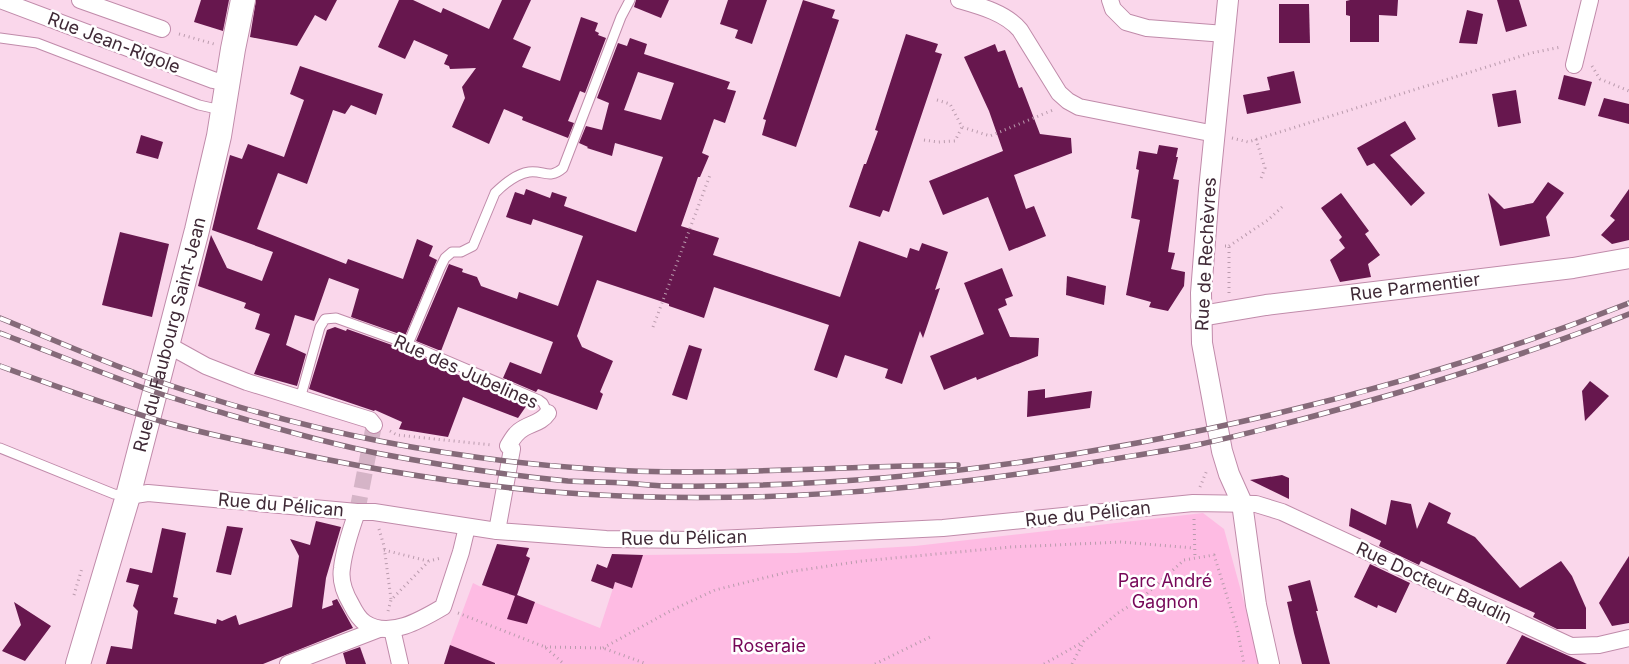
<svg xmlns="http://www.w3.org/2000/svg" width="1629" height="664" font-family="Inter,sans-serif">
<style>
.green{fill:#febbe3}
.building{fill:#67174e;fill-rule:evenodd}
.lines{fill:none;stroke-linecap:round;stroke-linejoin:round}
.minor-tunnel{stroke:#d5b4c7;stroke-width:16;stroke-dasharray:16 8;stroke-linecap:butt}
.service-casing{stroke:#c08baa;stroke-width:11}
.minor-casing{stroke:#c08baa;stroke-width:18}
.tertiary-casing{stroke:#c08baa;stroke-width:22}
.secondary-casing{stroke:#c08baa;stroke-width:26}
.path{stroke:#ba9bad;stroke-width:3;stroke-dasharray:1 4;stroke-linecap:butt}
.service{stroke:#fff;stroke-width:9}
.minor{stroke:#fff;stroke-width:16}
.tertiary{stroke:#fff;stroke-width:20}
.secondary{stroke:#fff;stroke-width:24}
.rail-casing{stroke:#856a79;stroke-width:5.5}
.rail{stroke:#fff;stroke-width:4;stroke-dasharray:11;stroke-linecap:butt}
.labels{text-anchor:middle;stroke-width:5;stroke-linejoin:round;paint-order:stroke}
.street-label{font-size:18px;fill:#402a37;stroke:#fff}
.park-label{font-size:18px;fill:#760758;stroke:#fff}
</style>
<rect width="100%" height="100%" fill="#fad7eb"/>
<path class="green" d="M1203,513L1224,529L1261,664H497L450,645L473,583L481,587L482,585L515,596L516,595L600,628L615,582L632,588L643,555L796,553L915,546Z"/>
<g class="building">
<path d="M201,0H229L223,31L194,22Z"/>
<path d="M256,0H337L326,21L315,15L297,46L250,37Z"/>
<path d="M399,0H413L441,13L443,8L489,29L502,0H531L513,39L531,47L522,67L560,81L581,17L598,23L595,31L599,33L598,35L606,38L585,93L580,91L568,121L574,123L568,138L522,120L523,117L504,109L489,144L452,127L465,98L462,87L476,68L450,69L449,66L444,64L448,55L414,40L405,59L378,47Z"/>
<path d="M636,0H669L661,18L634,7Z"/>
<path d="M728,0H767L752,44L735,38L738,30L720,24Z"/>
<path d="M803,0L835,10L832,18L839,20L796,147L762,135L766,120L763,119Z"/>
<path d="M1350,0H1398L1397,16L1379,15V42H1350V16L1346,15V1Z"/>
<path d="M1497,0H1519L1527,26L1506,32Z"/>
<path d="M1279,4H1309L1310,43H1279Z"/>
<path d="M1467,10L1483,14L1477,44L1459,43Z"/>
<path d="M906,34L938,44L935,52L942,54L889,212L883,210L880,217L849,207L864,164H866L878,131L875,130Z"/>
<path d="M630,38L647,44L644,54L730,82L727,89L736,91L725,123L714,119L702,153L709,156L700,177H698L681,226L719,238L713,255L840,297L859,241L907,258L910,248L919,251L922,243L948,252L935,290L940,288L923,338L920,331L902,384L885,378L888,369L845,355L837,378L814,370L829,325L714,287L704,318L669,306V304L597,280L577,336L582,347L613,361L600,392L603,394L597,410L538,389L536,392L503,378L510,362L541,374L553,342L458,307L441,351L416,341L449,264L463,269L462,272L477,277L481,286L517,299L519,292L558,306L583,236L533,219L531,225L506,217L515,192L524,195L526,189L550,198L552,192L567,197L564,206L636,232L663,157L615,143L612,156L587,148L588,147L579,143L586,126L602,130L609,103L597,98L618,43L627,46ZM638,72L674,83L661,120L624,110Z"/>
<path d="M995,44L998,52L1005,50L1019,88L1022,87L1040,134L1071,138L1072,153L1014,175L1026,209L1034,206L1046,236L1009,251L988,197L943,215L929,181L1003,151L989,111L964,57Z"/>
<path d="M300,66L383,94L376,115L351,105L345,114L333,110L307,184L278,173L257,229L346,264L348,259L403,279L417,239L433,246L429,256L437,260L405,336L351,317L359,289L329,278L314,321L295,315L286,345L306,354L297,386L254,374L270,334L255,329L260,314L244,308L246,303L198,286L211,235L227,268L262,281L273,252L212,230L230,155L242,159L248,144L284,157L304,100L290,94Z"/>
<path d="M1294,71L1301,103L1247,114L1243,95L1270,90L1267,77Z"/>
<path d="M1564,75L1592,82L1585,106L1558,99Z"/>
<path d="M1516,90L1521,123L1498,127L1492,94Z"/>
<path d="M1604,98L1629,104V124L1598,116Z"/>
<path d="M1405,121L1416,139L1390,155L1425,193L1411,206L1374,163L1367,166L1357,148Z"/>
<path d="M141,135L163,142L158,159L136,153Z"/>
<path d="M1159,145L1178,148L1176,157H1178L1173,179L1179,180L1168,252L1175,253L1171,269L1185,272L1184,286L1168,311L1149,307L1151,302L1126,295L1140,220L1131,218L1139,170L1136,169L1139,151L1157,154Z"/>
<path d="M1548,182L1564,193L1546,217L1550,236L1500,246L1488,193L1504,209L1533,203Z"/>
<path d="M1629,189V240L1612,244L1601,235L1615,220L1610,216Z"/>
<path d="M1341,193L1369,231L1365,234L1380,255L1368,264L1371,277L1340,282L1330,260L1345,248L1339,240L1342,237L1321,208Z"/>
<path d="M120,232L169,244L152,317L102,305Z"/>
<path d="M1002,268L1013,296L1005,299L1007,305L998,309L1010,337L1039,338L1038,356L977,380L976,377L944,390L930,356L984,334L964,283Z"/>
<path d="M1067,276L1106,286L1104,305L1066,295Z"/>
<path d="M335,327L346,331L347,329L406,350L436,363L435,366L529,402L518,418L463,397L448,437L399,429L402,422L375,410L374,411L309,389L327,330Z"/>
<path d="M689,345L702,349L687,400L672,395Z"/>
<path d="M1590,381L1609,396L1585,421L1582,391Z"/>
<path d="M1045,389V398L1092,391L1090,408L1027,417L1028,391Z"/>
<path d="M1282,475L1289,478V499L1250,480Z"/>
<path d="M1391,500L1411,504L1417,529L1429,502L1451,513L1447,523L1475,537L1520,588L1561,561L1572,576L1586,608V629H1557L1533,617L1535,613L1421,561L1419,565L1379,546L1381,541L1349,526L1351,508L1386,525Z"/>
<path d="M316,521L341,527L326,578L322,609L333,605L332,601L337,599L353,628L263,664H106L111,646L132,649L138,611L133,606L139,585L126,582L130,568L152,573L162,528L186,533L173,597L178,598L174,614L216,624L217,619L222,621L236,615L239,625L292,607L299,556L290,539L310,545Z"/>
<path d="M227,526L243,528L231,575L216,572Z"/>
<path d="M497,544L529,548L526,556L530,558L517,595L535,602L527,624L507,619L515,596L482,585Z"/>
<path d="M612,554L643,555L632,588L615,582L613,589L591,581L597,564L607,568Z"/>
<path d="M1629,556V623L1612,626L1599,603Z"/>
<path d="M1370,564L1410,583L1396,613L1378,605L1377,608L1354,597Z"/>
<path d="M1310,580L1318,611H1316L1330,664H1302L1294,633L1287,602L1292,601L1288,586Z"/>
<path d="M14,602L51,626L25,661L2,651L21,625Z"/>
<path d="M1522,635L1587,664H1506Z"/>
<path d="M450,645L495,663V664H444Z"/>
<path d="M360,647L366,664H346L343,653Z"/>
</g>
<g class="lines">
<path class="minor-tunnel" d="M357,512L374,425"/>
<defs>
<g id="service">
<path d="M0,38L37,43L199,105L221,110"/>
<path d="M408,344L440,268L445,258L452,252H461L473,246L495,193C504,184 516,174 529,172C544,170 549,180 563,168L621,17L630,0"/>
<path d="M300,399L320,327L325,319L336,318L408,344L539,400L543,403L548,413"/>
<path d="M0,448L104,490L114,494L128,496"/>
</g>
<g id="minor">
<path d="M0,0L213,80L228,83"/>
<path d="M80,0L162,29"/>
<path d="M959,0C980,6 1006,13 1020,30L1059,93L1068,101L1079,107L1215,134"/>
<path d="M1110,0L1113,9L1126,22L1147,28L1225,34"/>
<path d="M1574,65L1590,0"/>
<path d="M168,345L206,366L247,382L370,420L374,425"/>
<path d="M128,496L148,493L357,512H374L497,531L606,539L696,540L943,528L1193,503L1256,504L1282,512L1571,646L1599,645L1629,638"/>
<path d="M357,512C351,529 344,550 342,568C340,580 345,594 351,604C354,610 359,619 365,623C389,639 421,620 443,607L461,552L467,527"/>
<path d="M497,531L512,449L508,446C512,439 516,432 524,428C533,423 542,422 548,413"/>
<path d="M392,629L400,664"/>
<path d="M288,664L379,629"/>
</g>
<g id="tertiary">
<path d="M1228,0L1209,190L1201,293L1202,343L1222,451L1229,474L1242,503L1256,605L1269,664"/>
<path id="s1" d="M1201,316L1266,305L1573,268L1629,258"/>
</g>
<g id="secondary">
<path id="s2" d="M78,664L128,496L197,230L219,136L233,49L243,0"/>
</g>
</defs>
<use href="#service" class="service-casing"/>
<use href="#minor" class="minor-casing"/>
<use href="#tertiary" class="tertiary-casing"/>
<use href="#secondary" class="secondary-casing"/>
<g class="path">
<path d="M179,34L214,44"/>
<path d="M1592,66L1600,79L1629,91"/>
<path d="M937,100L950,104L962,127L990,136L1053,110"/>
<path d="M1232,138L1248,142L1531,53L1561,47"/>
<path d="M1256,139L1265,168L1260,181"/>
<path d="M924,140L938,142L955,141L962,127"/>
<path d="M1225,246H1229V293"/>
<path d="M1229,246L1268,220L1282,207"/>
<path d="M653,327L710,175"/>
<path d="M390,431L397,435L492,445"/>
<path d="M1200,487L1207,470"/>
<path d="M1194,519L1195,559"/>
<path d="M379,529L384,546L391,599"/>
<path d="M384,550L428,561"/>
<path d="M74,595L82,568"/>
<path d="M388,611L391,600L429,561L441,558"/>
<path d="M458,613L545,647L564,664"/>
<path d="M545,647L603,648L647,664"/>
<path d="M603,648L672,610L715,590L788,572L862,561L1011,547L1121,542L1194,548"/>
<path d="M875,664L932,636"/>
<path d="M1044,664L1083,642"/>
<path d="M1072,664L1084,641L1118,613L1142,598L1184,560L1214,555L1237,628L1244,664"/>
</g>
<use href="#service" class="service"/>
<use href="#minor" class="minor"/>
<use href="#tertiary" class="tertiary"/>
<use href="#secondary" class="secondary"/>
<defs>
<g id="rail">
<path d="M0,318C49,338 97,359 146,377C290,428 441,459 593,469C715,477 836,466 958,465"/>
<path d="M0,333C47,351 94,370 141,387C170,398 200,406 230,415C278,429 327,443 376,453C439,465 503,475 568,481C587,482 607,482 626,483C640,484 654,486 668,486C826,488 982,472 1137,443C1305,412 1470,366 1629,303"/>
<path d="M0,366C55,386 110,406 167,423C199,432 232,439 264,446C360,468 456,484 554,492C732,506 912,493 1089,463C1124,457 1160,452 1196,445C1248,434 1300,420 1351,406C1445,380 1538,350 1629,314"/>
</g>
</defs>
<use href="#rail" class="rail-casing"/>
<use href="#rail" class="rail"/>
</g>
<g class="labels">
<g class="street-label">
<text transform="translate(114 43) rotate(21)" y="6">Rue Jean-Rigole</text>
<text transform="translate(1206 254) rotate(-87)" y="6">Rue de Rechèvres</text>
<text dy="6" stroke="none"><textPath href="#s1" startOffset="216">Rue Parmentier</textPath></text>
<text dy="6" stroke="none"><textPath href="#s2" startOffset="342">Rue du Faubourg Saint-Jean</textPath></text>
<text transform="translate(466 372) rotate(24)" y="6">Rue des Jubelines</text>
<text transform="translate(281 505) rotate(5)" y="6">Rue du Pélican</text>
<text transform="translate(1088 514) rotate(-6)" y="6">Rue du Pélican</text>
<text transform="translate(684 538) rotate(-1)" y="6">Rue du Pélican</text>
<text transform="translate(1434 583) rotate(25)" y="6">Rue Docteur Baudin</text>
</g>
<g class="park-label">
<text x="1165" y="587">Parc André<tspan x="1165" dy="21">Gagnon</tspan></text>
<text x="769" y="652">Roseraie</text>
</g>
</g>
</svg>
